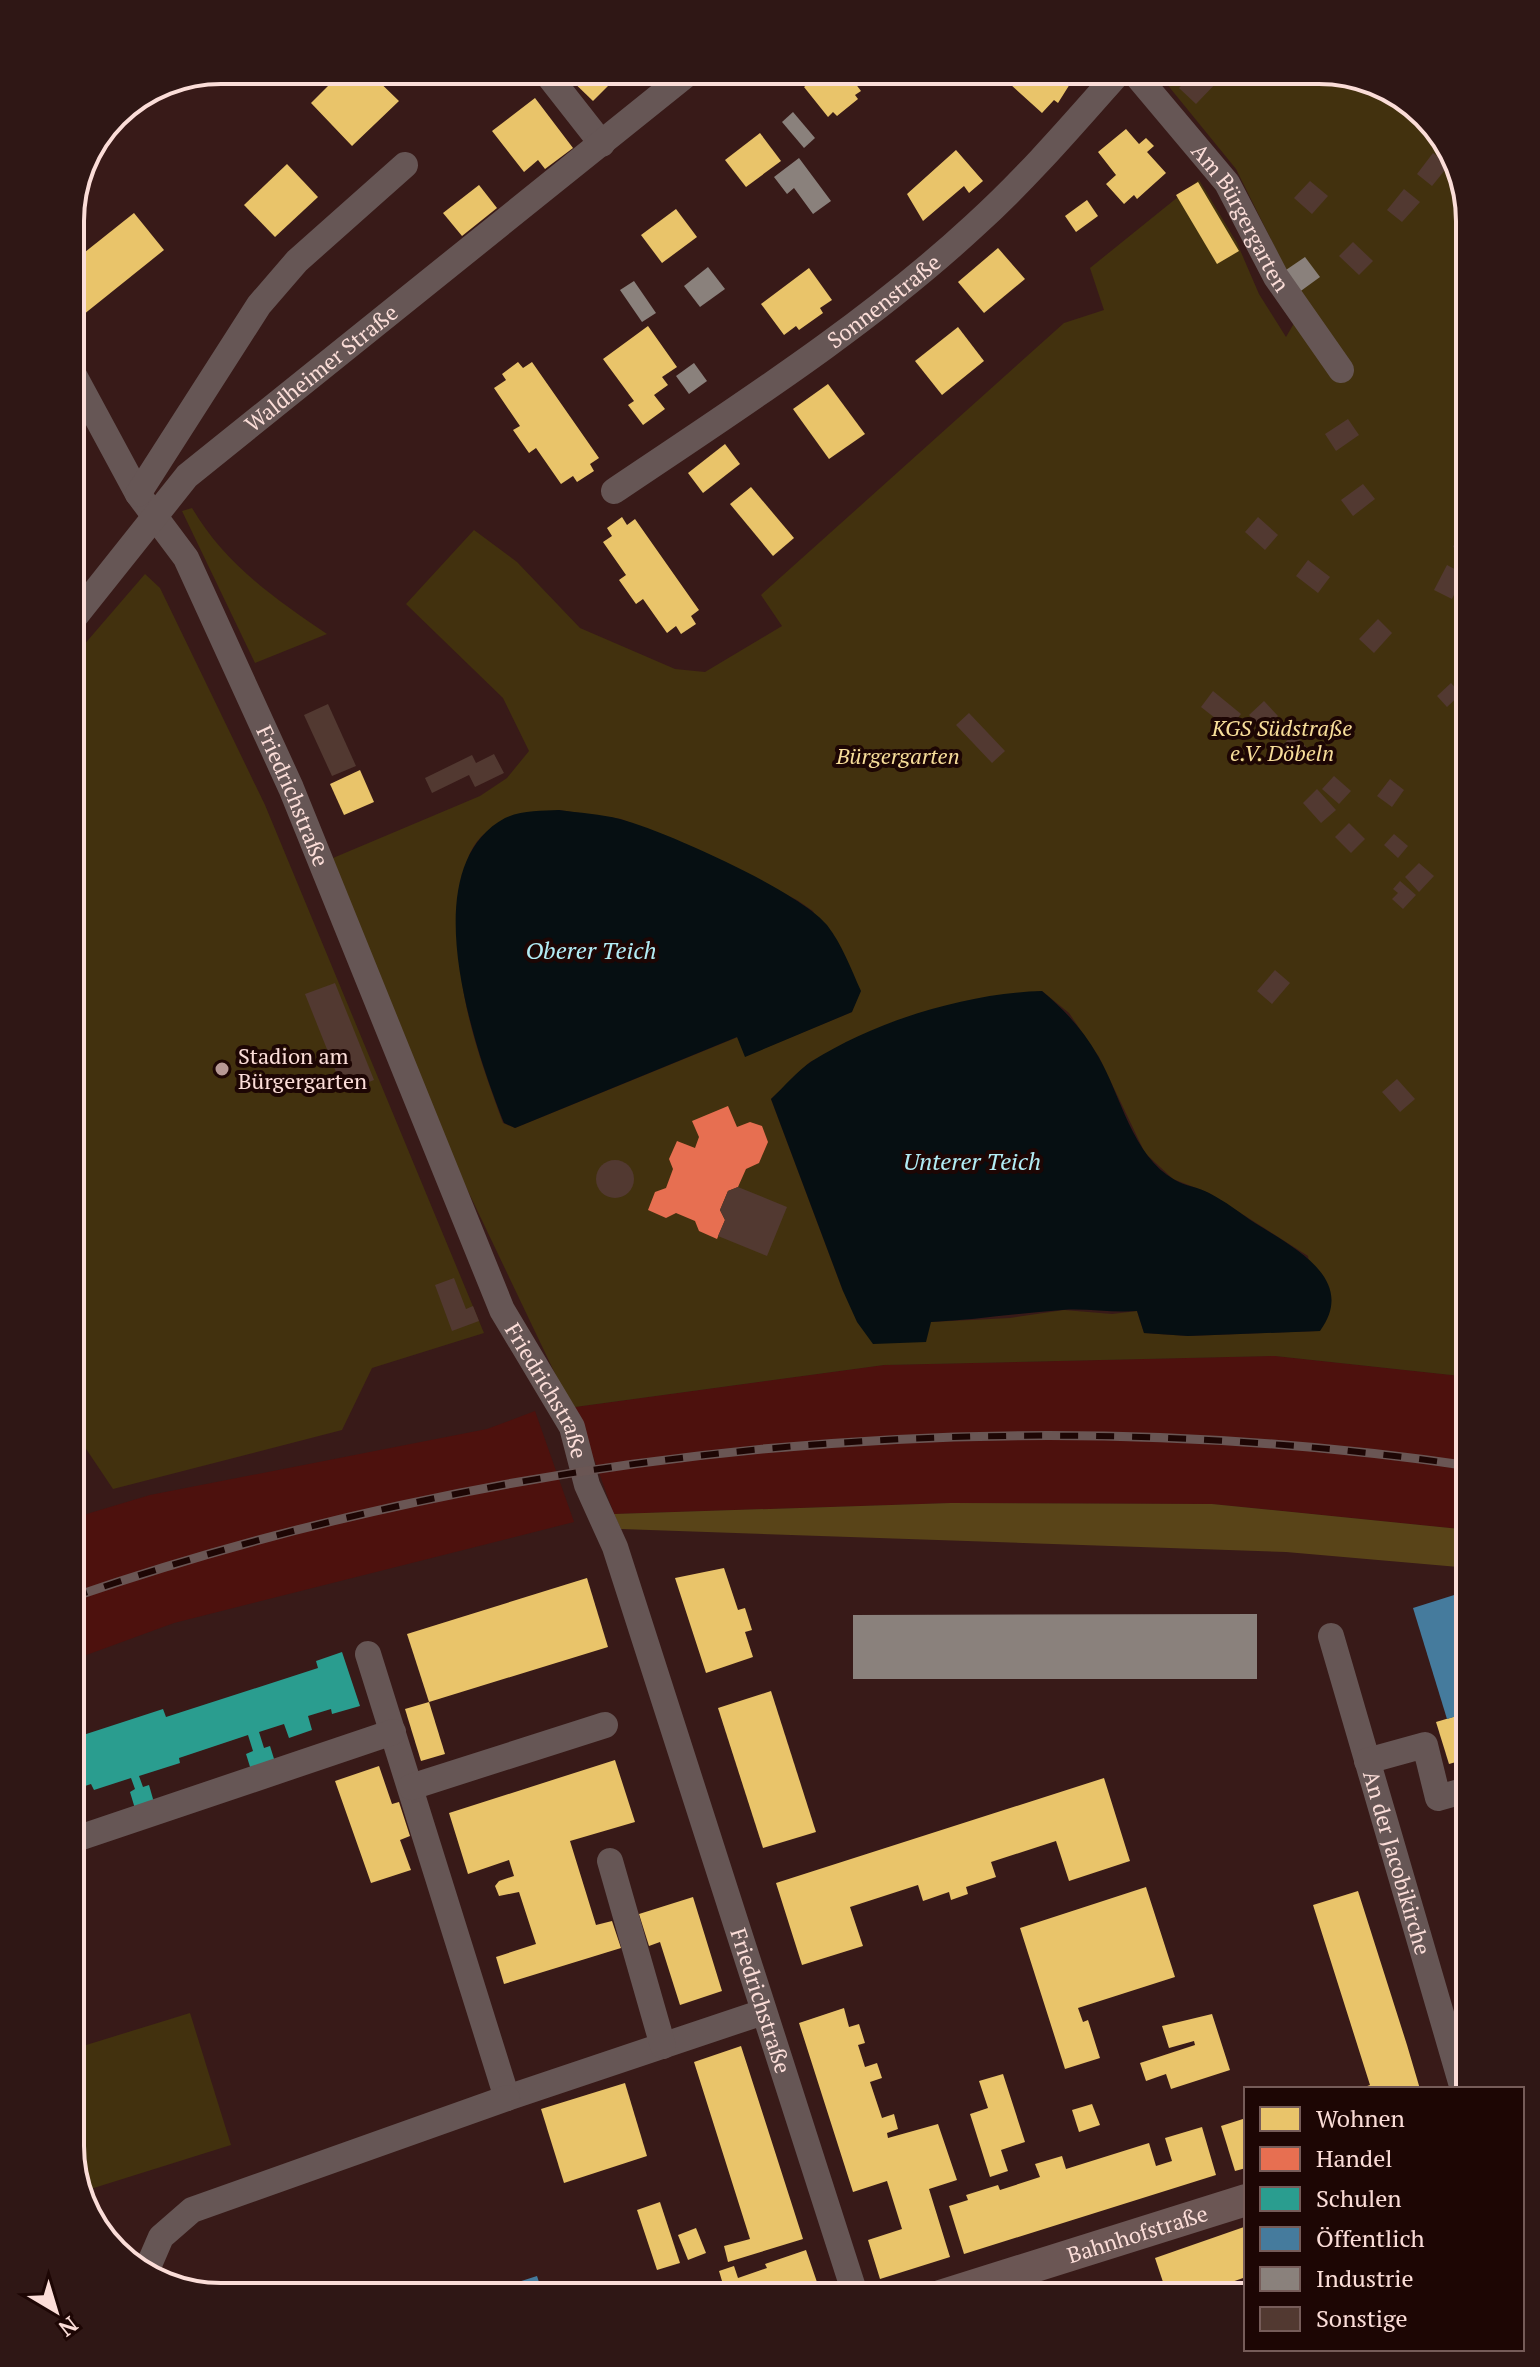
<svg xmlns="http://www.w3.org/2000/svg" width="1540" height="2367" font-family="'PT Serif',serif">
<style>
.built{fill:#4d110d}
.green{fill:#42310e;fill-rule:evenodd}
.forest{fill:#594418}
.water{fill:#060f12}
.homes{fill:#e9c46a}
.shops{fill:#e76f51}
.schools{fill:#2a9d8f}
.public{fill:#457b9d}
.industry{fill:#8a817c}
.building{fill:#523931}
.lines{fill:none;stroke-linecap:round;stroke-linejoin:round}
.minor{stroke:#665655;stroke-width:26}
.major{stroke:#6b5654;stroke-width:32}
.rail-casing{stroke:#6a5654;stroke-width:9}
.rail{stroke:#1d0604;stroke-width:6;stroke-dasharray:18;stroke-linecap:butt}
.poi-dot{fill:#b79995;stroke:#1d0604;stroke-width:3}
.labels{text-anchor:middle;stroke-width:8;stroke-linejoin:round;paint-order:stroke}
.street-label{font-size:22px;fill:#fbddd8;stroke:#1d0604}
.park-label{font-size:22px;font-style:italic;fill:#f8de9a;stroke:#1d0604}
.poi-label{font-size:22px;fill:#fbddd8;stroke:#1d0604;text-anchor:start}
.water-label{font-size:24px;font-style:italic;fill:#b2ecf5;stroke:#1d0604}
.rim{fill:none;stroke:#fbddd8;stroke-width:4}
</style>
<rect width="100%" height="100%" fill="#381a18"/>
<g class="built">
<path d="M1275,1356L1470,1377V1530L1212,1504L951,1503L614,1514L575,1407L884,1365Z"/>
<path d="M535,1411L574,1522L174,1623L70,1661V1519L150,1495L487,1429Z"/>
</g>
<g class="green">
<path d="M1180,70H1329L1402,95L1454,154L1470,221V1377L1275,1356L884,1365L575,1407L561,1386L436,1124L333,858L480,796L507,778L529,751L503,698L406,604L474,530L517,562L580,628L675,669L705,672L782,626L761,595L1064,323L1104,310L1090,268L1199,180L1237,243L1259,294L1286,337L1304,306L1236,169L1166,83ZM559,810L621,819L712,856L797,900L813,911L852,1012L746,1056L738,1037L515,1128L503,1123C474,1044 452,982 460,896C463,872 467,846 488,831C505,818 539,816 559,810ZM1042,991L1069,1013L1099,1057L1145,1153L1173,1179L1209,1193L1308,1256L1319,1331L1188,1336L1144,1333L1137,1311L1112,1314L1064,1310L1010,1318L931,1322L843,1291L771,1099L810,1062L966,1003Z"/>
<path d="M192,508C225,564 274,598 327,634L255,663L182,511Z"/>
<path d="M145,574L160,588L265,805L484,1333L372,1368L342,1430L113,1489L70,1425V661Z"/>
<path d="M190,2013L231,2145L81,2192L70,2146V2050Z"/>
</g>
<path class="forest" d="M951,1503L1212,1504L1470,1530V1568L1286,1552L621,1529L614,1514Z"/>
<g class="water">
<path d="M559,810C579,813 601,814 620,819C665,831 799,891 827,925C842,944 851,969 861,991L852,1012L745,1057L737,1037L515,1128L504,1123C475,1049 411,869 505,818C522,810 541,811 559,810Z"/>
<path d="M1042,991C1065,1010 1083,1030 1098,1056C1121,1095 1132,1156 1175,1180C1185,1186 1198,1187 1209,1193C1225,1201 1240,1213 1255,1223C1293,1247 1358,1279 1320,1331L1188,1336L1144,1333L1137,1311C1111,1313 1087,1308 1062,1310C1018,1313 975,1320 931,1322L926,1342L873,1344L857,1322L843,1291L771,1099C784,1087 797,1071 812,1061C876,1021 966,993 1042,991Z"/>
</g>
<g class="homes">
<path d="M367,70L399,101L352,146L311,103L340,74L351,86Z"/>
<path d="M568,70H624L593,101L564,73Z"/>
<path d="M825,70H845L861,91L855,95L858,99L837,116L833,112L828,117L804,87Z"/>
<path d="M1003,70H1068L1075,76L1058,103L1054,100L1042,113L999,74Z"/>
<path d="M535,98L573,148L545,169L538,160L524,172L492,131Z"/>
<path d="M1126,129L1139,144L1146,138L1154,146L1147,152L1166,173L1137,199L1134,195L1124,204L1106,184L1116,175L1098,152Z"/>
<path d="M760,133L781,161L746,187L725,160Z"/>
<path d="M956,150L983,181L969,193L964,186L923,221L907,194Z"/>
<path d="M287,164L318,197L275,237L244,205Z"/>
<path d="M1198,182L1239,251L1217,264L1176,195Z"/>
<path d="M479,185L497,208L462,236L443,213Z"/>
<path d="M1087,200L1098,216L1076,232L1065,216Z"/>
<path d="M676,209L697,237L662,263L641,235Z"/>
<path d="M134,213L164,250L78,319L70,309V264Z"/>
<path d="M998,248L1025,279L984,313L958,282Z"/>
<path d="M809,268L832,300L820,308L823,313L799,330L796,326L784,335L761,304Z"/>
<path d="M648,326L677,367L662,377L668,385L654,395L665,409L643,425L628,405L634,401L603,359Z"/>
<path d="M958,327L984,361L942,395L915,361Z"/>
<path d="M518,362L523,368L532,362L599,458L590,464L594,471L577,482L573,476L561,484L536,448L529,453L513,430L520,426L494,388L506,380L502,374Z"/>
<path d="M828,384L865,434L829,459L793,409Z"/>
<path d="M725,444L740,464L703,493L688,473Z"/>
<path d="M751,487L794,538L773,556L730,504Z"/>
<path d="M622,517L627,525L635,519L699,610L691,616L696,624L681,634L676,626L667,633L643,599L636,604L619,580L626,575L603,542L612,536L607,528Z"/>
<path d="M360,770L374,802L344,815L330,784Z"/>
<path d="M724,1568L738,1610L745,1608L752,1630L745,1632L753,1657L706,1673L675,1578Z"/>
<path d="M587,1578L608,1647L429,1702L407,1634Z"/>
<path d="M771,1691L816,1832L763,1848L718,1708Z"/>
<path d="M429,1702L445,1754L421,1761L405,1709Z"/>
<path d="M1470,1712V1758L1449,1764L1436,1722Z"/>
<path d="M615,1760L635,1822L570,1841L596,1925L612,1921L621,1948L504,1984L496,1957L536,1944L519,1892L499,1896L495,1886L499,1881L514,1876L509,1860L468,1874L449,1813Z"/>
<path d="M379,1766L392,1804L399,1802L410,1836L400,1840L411,1870L371,1883L335,1781Z"/>
<path d="M1104,1778L1130,1861L1069,1881L1056,1841L991,1862L996,1877L966,1887L968,1894L951,1900L949,1892L923,1901L918,1885L850,1907L863,1946L802,1965L776,1883Z"/>
<path d="M1146,1887L1175,1977L1078,2008L1083,2022L1088,2020L1100,2058L1065,2069L1020,1928Z"/>
<path d="M1358,1891L1407,2045L1420,2089H1359L1370,2085L1313,1905Z"/>
<path d="M693,1897L722,1991L680,2005L660,1942L649,1946L639,1914Z"/>
<path d="M844,2008L849,2027L859,2024L865,2043L858,2045L865,2067L877,2063L882,2078L870,2082L882,2118L894,2114L898,2129L887,2133L888,2138L938,2124L957,2180L929,2189L950,2257L880,2279L868,2240L902,2229L887,2181L853,2192L799,2023Z"/>
<path d="M1212,2014L1230,2070L1171,2089L1166,2074L1146,2081L1140,2063L1195,2045L1194,2041L1169,2048L1162,2026Z"/>
<path d="M741,2046L803,2239L728,2262L724,2246L750,2239L694,2062Z"/>
<path d="M1003,2074L1025,2142L1001,2150L1008,2171L990,2177L970,2114L988,2108L979,2081Z"/>
<path d="M625,2083L647,2156L564,2183L541,2109Z"/>
<path d="M1092,2104L1100,2125L1079,2132L1072,2110Z"/>
<path d="M1246,2118V2168L1235,2171L1221,2126Z"/>
<path d="M1202,2127L1216,2175L964,2254L949,2206L968,2200L966,2195L998,2185L1000,2190L1040,2177L1035,2164L1062,2156L1066,2169L1149,2143L1156,2166L1172,2161L1165,2138Z"/>
<path d="M660,2202L680,2263L657,2270L637,2210Z"/>
<path d="M1244,2227L1246,2277L1189,2297H1168L1155,2258Z"/>
<path d="M696,2228L706,2253L688,2260L678,2235Z"/>
<path d="M806,2250L819,2288L814,2297H702L699,2288L722,2281L719,2271L734,2266L738,2278L767,2268L765,2264Z"/>
</g>
<path class="shops" d="M728,1106L737,1127L750,1122L762,1126L768,1142L759,1163L746,1169L738,1187L728,1191L720,1210L725,1220L717,1239L699,1231L695,1221L676,1213L666,1218L648,1210L655,1192L666,1188L673,1169L669,1159L677,1141L695,1148L699,1137L692,1121Z"/>
<g class="schools">
<path d="M342,1652L360,1706L332,1714L331,1709L308,1716L312,1730L289,1738L284,1724L259,1732L264,1748L270,1746L275,1762L251,1770L246,1754L253,1751L248,1735L179,1758L180,1763L139,1776L143,1787L149,1785L155,1806L136,1812L130,1792L135,1789L131,1778L94,1790L91,1784L70,1791V1746L78,1743L77,1737L163,1709L166,1717L318,1668L316,1661Z"/>
<path d="M1470,1882V1928H1469L1457,1885Z"/>
</g>
<g class="public">
<path d="M1470,1590V1712L1447,1719L1413,1608Z"/>
<path d="M537,2276L544,2297H499L496,2289Z"/>
</g>
<g class="industry">
<path d="M793,112L815,138L804,148L782,122Z"/>
<path d="M799,158L831,201L813,214L794,188L787,194L774,177Z"/>
<path d="M1305,257L1320,277L1298,293L1283,272Z"/>
<path d="M708,267L725,289L700,307L684,286Z"/>
<path d="M634,281L656,313L642,322L620,290Z"/>
<path d="M694,363L707,381L689,394L676,376Z"/>
<path d="M1257,1614V1679H853V1615Z"/>
</g>
<g class="building">
<path d="M1196,70H1213L1221,78L1196,104L1179,88Z"/>
<path d="M1433,153L1449,165L1432,186L1417,174Z"/>
<path d="M1310,181L1328,196L1312,214L1294,198Z"/>
<path d="M1404,189L1420,202L1402,222L1387,210Z"/>
<path d="M1353,242L1373,261L1359,275L1339,256Z"/>
<path d="M1348,419L1359,435L1336,451L1325,434Z"/>
<path d="M1363,484L1375,499L1353,516L1341,500Z"/>
<path d="M1258,517L1278,535L1265,550L1245,532Z"/>
<path d="M1464,521L1470,524V554L1453,547Z"/>
<path d="M1308,560L1330,577L1318,593L1296,576Z"/>
<path d="M1447,565L1464,574L1452,599L1434,590Z"/>
<path d="M1378,619L1392,633L1374,653L1359,639Z"/>
<path d="M1451,683L1461,694L1447,707L1437,696Z"/>
<path d="M1213,691L1241,714L1229,729L1201,707Z"/>
<path d="M1264,701L1278,716L1264,730L1249,715Z"/>
<path d="M328,704L356,766L332,776L304,715Z"/>
<path d="M969,713L1005,751L992,763L956,725Z"/>
<path d="M1294,734L1311,752L1297,765L1280,747Z"/>
<path d="M494,754L504,773L475,787L469,775L432,793L425,778L472,755L476,763Z"/>
<path d="M1334,776L1351,791L1339,804L1322,789Z"/>
<path d="M1390,779L1404,790L1392,807L1377,796Z"/>
<path d="M1317,789L1336,810L1321,823L1303,803Z"/>
<path d="M1349,823L1365,839L1351,853L1335,837Z"/>
<path d="M1394,834L1408,846L1398,858L1384,845Z"/>
<path d="M1419,863L1434,876L1419,892L1405,877Z"/>
<path d="M1400,881L1416,895L1403,909L1392,899L1398,893L1393,889Z"/>
<path d="M1275,970L1290,983L1272,1004L1257,991Z"/>
<path d="M335,983L374,1080L344,1092L305,994Z"/>
<path d="M1397,1079L1415,1099L1400,1112L1382,1092Z"/>
<circle cx="615" cy="1179" r="19"/>
<path d="M738,1187L787,1207L767,1256L718,1236L725,1220L720,1210L728,1191Z"/>
<path d="M454,1278L466,1309L473,1306L479,1321L452,1331L435,1285Z"/>
</g>
<g class="lines">
<g class="minor">
<path d="M544,70L602,144"/>
<path id="s1" d="M1132,70L1227,183L1276,277L1341,370"/>
<path id="s2" d="M70,368L138,494L186,558L291,788L502,1310L572,1427L587,1485L615,1547L856,2297"/>
<path id="s3" d="M614,491C737,408 866,326 975,225C1028,177 1074,123 1121,70"/>
<path d="M138,494L259,305L297,261L405,165"/>
<path id="s4" d="M70,623L187,476L692,70"/>
<path id="s5" d="M1331,1636L1463,2089"/>
<path d="M368,1654L507,2098L763,2012"/>
<path d="M1367,1761L1425,1745L1438,1798L1470,1789"/>
<path d="M411,1787L605,1725"/>
<path d="M70,1841L393,1732"/>
<path d="M610,1861L663,2046"/>
<path d="M145,2274L161,2237L192,2210L507,2098"/>
</g>
<path class="major" id="s6" d="M937,2297L1246,2200"/>
<defs>
<path id="rail" d="M70,1598C514,1445 1005,1398 1470,1466"/>
</defs>
<use href="#rail" class="rail-casing"/>
<use href="#rail" class="rail"/>
</g>
<circle class="poi-dot" cx="222" cy="1069" r="8"/>
<g class="labels">
<g class="street-label">
<text dy="8" stroke="none"><textPath href="#s1" startOffset="184">Am Bürgergarten</textPath></text>
<text dy="8" stroke="none"><textPath href="#s3" startOffset="330">Sonnenstraße</textPath></text>
<text dy="8" stroke="none"><textPath href="#s4" startOffset="360">Waldheimer Straße</textPath></text>
<text dy="8" stroke="none"><textPath href="#s2" startOffset="484">Friedrichstraße</textPath></text>
<text dy="8" stroke="none"><textPath href="#s2" startOffset="1132">Friedrichstraße</textPath></text>
<text dy="8" stroke="none"><textPath href="#s5" startOffset="236">An der Jacobikirche</textPath></text>
<text dy="8" stroke="none"><textPath href="#s2" startOffset="1780">Friedrichstraße</textPath></text>
<text dy="8" stroke="none"><textPath href="#s6" startOffset="210">Bahnhofstraße</textPath></text>
</g>
<g class="park-label">
<text x="1282" y="736">KGS Südstraße<tspan x="1282" dy="25">e.V. Döbeln</tspan></text>
<text x="898" y="764">Bürgergarten</text>
</g>
<g class="poi-label">
<text x="238" y="1064">Stadion am<tspan x="238" dy="25">Bürgergarten</tspan></text>
</g>
<g class="water-label">
<text x="591" y="959">Oberer Teich</text>
<text x="972" y="1170">Unterer Teich</text>
</g>
</g>
<path d="M0 0H1540V2367H0ZM221 84H1319A137 137 0 0 1 1456 221V2146A137 137 0 0 1 1319 2283H221A137 137 0 0 1 84 2146V221A137 137 0 0 1 221 84Z" fill="#2f1715" fill-rule="evenodd"/>
<path class="rim" d="M221 84H1319A137 137 0 0 1 1456 221V2146A137 137 0 0 1 1319 2283H221A137 137 0 0 1 84 2146V221A137 137 0 0 1 221 84Z"/>
<rect x="1244" y="2087" width="280" height="264" fill="#1d0604" stroke="#765c59" stroke-width="2"/>
<rect x="1260" y="2107" width="40" height="24" fill="#e9c46a" stroke="#765c59" stroke-width="2"/>
<text x="1316" y="2127" font-size="24" fill="#fbddd8">Wohnen</text>
<rect x="1260" y="2147" width="40" height="24" fill="#e76f51" stroke="#765c59" stroke-width="2"/>
<text x="1316" y="2167" font-size="24" fill="#fbddd8">Handel</text>
<rect x="1260" y="2187" width="40" height="24" fill="#2a9d8f" stroke="#765c59" stroke-width="2"/>
<text x="1316" y="2207" font-size="24" fill="#fbddd8">Schulen</text>
<rect x="1260" y="2227" width="40" height="24" fill="#457b9d" stroke="#765c59" stroke-width="2"/>
<text x="1316" y="2247" font-size="24" fill="#fbddd8">Öffentlich</text>
<rect x="1260" y="2267" width="40" height="24" fill="#8a817c" stroke="#765c59" stroke-width="2"/>
<text x="1316" y="2287" font-size="24" fill="#fbddd8">Industrie</text>
<rect x="1260" y="2307" width="40" height="24" fill="#523931" stroke="#765c59" stroke-width="2"/>
<text x="1316" y="2327" font-size="24" fill="#fbddd8">Sonstige</text>
<g transform="translate(56 2311) rotate(142)" stroke="#1d0604" stroke-width="6" paint-order="stroke">
<path d="M0-6L14 30L0 20L-14 30Z" fill="#fbddd8"/>
<text y="-12" font-size="22" font-weight="bold" text-anchor="middle" fill="#fbddd8">N</text>
</g>
</svg>
